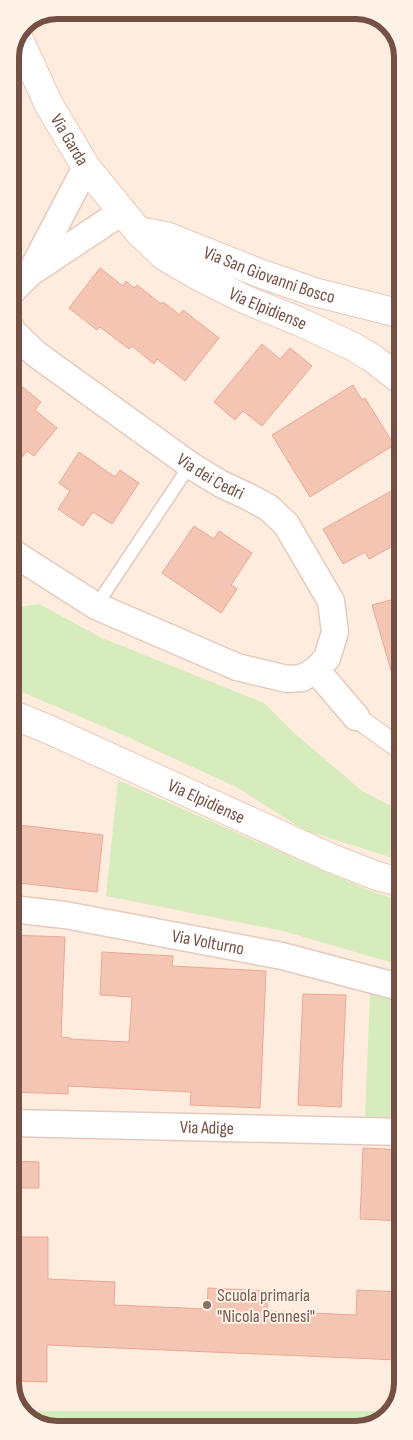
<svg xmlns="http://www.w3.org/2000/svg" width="413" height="1440" font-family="'Sofia Sans Condensed',sans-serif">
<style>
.green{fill:#d6ecbc}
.building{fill:#f5c5b4;stroke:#e9a893}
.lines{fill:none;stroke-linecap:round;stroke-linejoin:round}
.service-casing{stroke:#e4cabd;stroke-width:15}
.pedestrian-casing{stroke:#e4cabd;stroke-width:22}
.minor-casing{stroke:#e4cabd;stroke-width:29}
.tertiary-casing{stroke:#e4cabd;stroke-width:30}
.secondary-casing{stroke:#eac9b9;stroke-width:30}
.service{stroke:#fff;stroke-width:12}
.pedestrian{stroke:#fff;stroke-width:20}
.minor{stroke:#fff;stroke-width:26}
.tertiary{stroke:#fff;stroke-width:28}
.secondary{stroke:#fff;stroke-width:28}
.education-dot{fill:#8d6e63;stroke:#fff2e6;stroke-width:2}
.labels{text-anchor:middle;stroke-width:4;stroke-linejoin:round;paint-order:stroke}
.street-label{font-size:18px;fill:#755045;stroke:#fff2e6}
.education-label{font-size:18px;fill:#785e54;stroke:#fff2e6;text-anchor:start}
.rim{fill:none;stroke:#755045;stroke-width:6}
</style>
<rect width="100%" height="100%" fill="#feedde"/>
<g class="green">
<path d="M39,604L100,637L264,703L293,732L362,791L403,812V858L390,857L304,830L238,788L123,735L10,687V608Z"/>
<path d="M118,780L316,868L376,893L403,901V966L283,931L106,896Z"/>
<path d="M370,994L403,1002V1119L365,1118Z"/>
<path d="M21,1411H394L366,1429L51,1430L26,1418Z"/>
</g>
<g class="building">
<path d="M100,268L123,286L126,281L134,288L137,285L161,304L163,302L180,315L183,310L219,338L185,381L157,359L154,364L132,346L129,349L100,327L97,330L69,308Z"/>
<path d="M262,344L280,359L290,348L312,366L262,426L243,411L235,420L214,402Z"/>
<path d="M10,377L41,402L35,410L57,428L34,456L27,451L10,471Z"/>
<path d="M353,385L362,400L365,398L394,445L310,497L272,435Z"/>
<path d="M79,452L115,477L120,470L139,483L112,524L93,512L83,526L58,509L70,491L59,483Z"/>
<path d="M402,485V541L369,559L365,552L343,564L323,529Z"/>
<path d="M194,526L214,539L219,531L252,553L231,585L237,589L221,613L162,573Z"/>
<path d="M402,597V691H397L372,605Z"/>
<path d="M11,824L103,835L97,892L11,882Z"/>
<path d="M11,935L65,937L61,1037L70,1038V1039L129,1042L132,997L100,995L102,952L173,956L172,966L266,971L260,1108L190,1105L191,1092L68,1086V1094L11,1092Z"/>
<path d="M303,994L346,995L341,1107L298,1105Z"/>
<path d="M363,1148L403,1150L402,1221L360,1219Z"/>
<path d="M11,1161L39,1162V1188H11Z"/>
<path d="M11,1237H48V1279L115,1282L114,1305L207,1309L208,1288L268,1291L267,1311L356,1315L357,1290L403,1292V1340H399L398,1360L47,1345V1382L11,1381Z"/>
</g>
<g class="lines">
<defs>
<path id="service" d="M96,606L190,465"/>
<path id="pedestrian" d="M356,717L403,751"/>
<g id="minor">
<path d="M32,270L86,167"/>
<path d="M10,293L30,273L123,211"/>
<path id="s1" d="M10,326L13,332L36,354L190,465L221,484L249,497L269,508L286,524L331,601L335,632L327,658L316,670L302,678L287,679L237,667L96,606L10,551"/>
<path d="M316,670L356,717"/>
<path id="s2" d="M11,909L65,915L282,956L403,988"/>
<path id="s3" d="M11,1123L403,1132"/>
</g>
<g id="tertiary">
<path id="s4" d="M138,231L166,236L259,273L314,292L402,314"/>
</g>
<g id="secondary">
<path id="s5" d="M18,37L49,105L86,167L138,231L164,256L200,277L244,299L298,321L352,346L372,358L402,381"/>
<path id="s6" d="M11,714L50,730L331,858L377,876L403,883"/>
</g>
</defs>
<use href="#service" class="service-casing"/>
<use href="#pedestrian" class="pedestrian-casing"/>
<use href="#minor" class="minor-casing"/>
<use href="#tertiary" class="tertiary-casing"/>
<use href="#secondary" class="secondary-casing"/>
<use href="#service" class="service"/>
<use href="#pedestrian" class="pedestrian"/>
<use href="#minor" class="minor"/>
<use href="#tertiary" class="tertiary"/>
<use href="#secondary" class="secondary"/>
</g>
<circle class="education-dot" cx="207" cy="1305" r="5"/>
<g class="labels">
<g class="street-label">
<text dy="6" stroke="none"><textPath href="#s5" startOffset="115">Via Garda</textPath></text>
<text dy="6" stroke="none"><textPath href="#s4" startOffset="139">Via San Giovanni Bosco</textPath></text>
<text dy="6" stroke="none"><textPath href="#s5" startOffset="382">Via Elpidiense</textPath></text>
<text dy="6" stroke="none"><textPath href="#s1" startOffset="252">Via dei Cedri</textPath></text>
<text dy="6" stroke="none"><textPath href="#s6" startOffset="214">Via Elpidiense</textPath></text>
<text dy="6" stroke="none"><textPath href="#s2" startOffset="200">Via Volturno</textPath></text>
<text dy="6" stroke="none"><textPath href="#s3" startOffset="196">Via Adige</textPath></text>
</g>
<g class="education-label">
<text x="217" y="1301">Scuola primaria<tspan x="217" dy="21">"Nicola Pennesi"</tspan></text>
</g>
</g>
<path d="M0 0H413V1440H0ZM57 19H356A38 38 0 0 1 394 57V1383A38 38 0 0 1 356 1421H57A38 38 0 0 1 19 1383V57A38 38 0 0 1 57 19Z" fill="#fff2e6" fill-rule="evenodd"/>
<path class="rim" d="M57 19H356A38 38 0 0 1 394 57V1383A38 38 0 0 1 356 1421H57A38 38 0 0 1 19 1383V57A38 38 0 0 1 57 19Z"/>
</svg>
